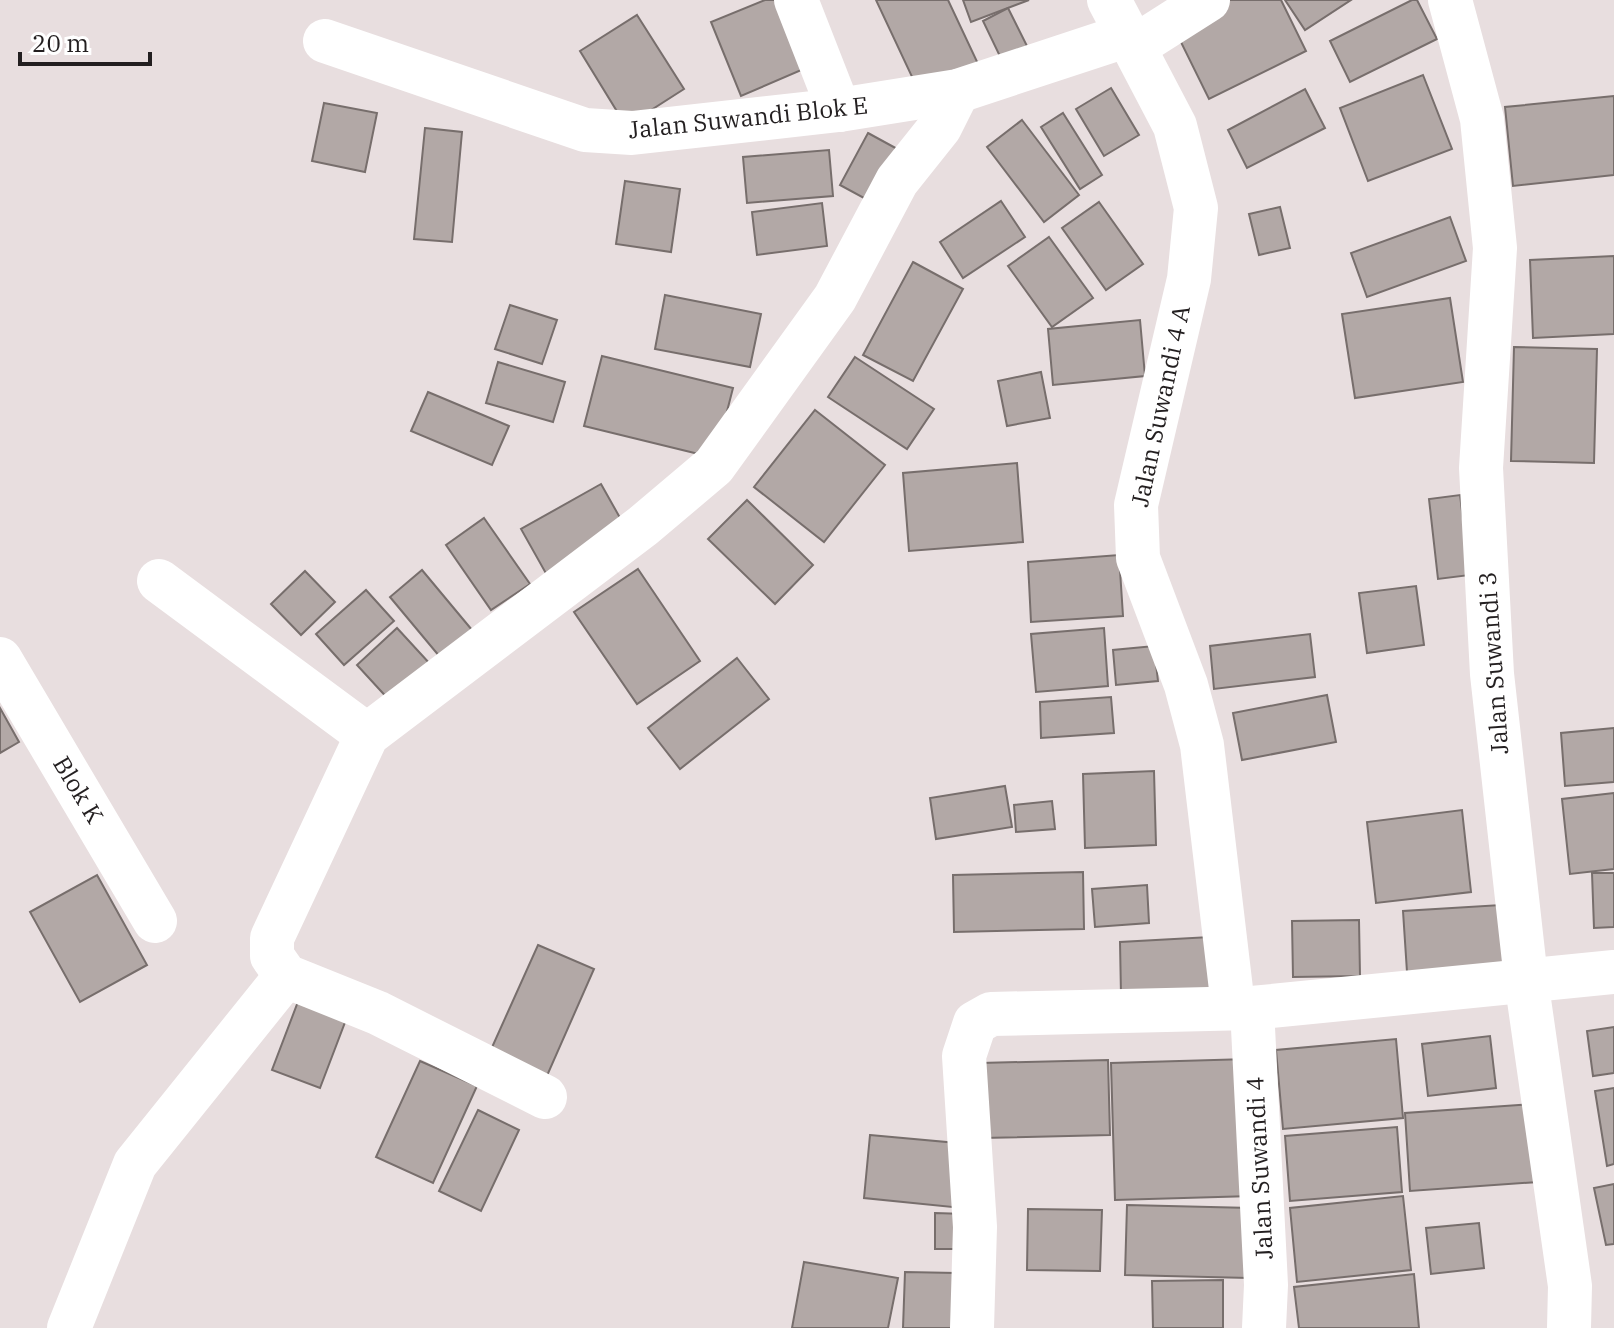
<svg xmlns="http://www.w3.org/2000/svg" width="1614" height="1328" font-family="'IBM Plex Serif',serif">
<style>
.building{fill:#b2a8a6;stroke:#776e6c;stroke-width:2}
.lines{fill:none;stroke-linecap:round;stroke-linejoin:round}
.minor{stroke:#fff;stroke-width:44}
.labels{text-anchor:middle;stroke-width:6;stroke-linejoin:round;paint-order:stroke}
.street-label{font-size:24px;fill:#231f20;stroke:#fff}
</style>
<rect width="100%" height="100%" fill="#e8dedf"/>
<g class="building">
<path d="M765,0H786L813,65L741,96L711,22Z"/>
<path d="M876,0H948L980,68L921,96Z"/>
<path d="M963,0H1029L971,22Z"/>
<path d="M1225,0H1281L1306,51L1209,99L1173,26Z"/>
<path d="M1285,0H1351L1305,30Z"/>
<path d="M1412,0H1417L1437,39L1350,82L1330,41Z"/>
<path d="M1008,8L1034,60L1008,73L983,21Z"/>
<path d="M637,15L684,89L626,126L580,51Z"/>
<path d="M1423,75L1452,149L1368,181L1340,108Z"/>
<path d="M1111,88L1139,135L1104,156L1076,109Z"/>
<path d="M1305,89L1325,128L1247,168L1228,130Z"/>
<path d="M1614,96V175L1513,186L1505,107Z"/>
<path d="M324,103L377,113L365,172L312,161Z"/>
<path d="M1063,113L1102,175L1080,189L1041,127Z"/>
<path d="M1022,120L1079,195L1044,222L987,147Z"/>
<path d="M425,128L462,132L452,242L414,239Z"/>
<path d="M868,133L901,151L873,203L840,185Z"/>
<path d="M829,150L833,196L747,203L743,157Z"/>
<path d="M625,181L680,189L671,252L616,244Z"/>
<path d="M1001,201L1025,237L963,278L940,242Z"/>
<path d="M1099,202L1143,264L1106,290L1062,228Z"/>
<path d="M822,203L827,246L757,255L752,212Z"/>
<path d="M1280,207L1290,248L1259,255L1249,214Z"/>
<path d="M1450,217L1466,261L1367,297L1351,253Z"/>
<path d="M1049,237L1093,298L1052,327L1008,266Z"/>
<path d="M1614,256V334L1533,338L1530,260Z"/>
<path d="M913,262L963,289L913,381L863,355Z"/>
<path d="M665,295L761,314L750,367L655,349Z"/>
<path d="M1450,298L1463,382L1355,398L1342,314Z"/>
<path d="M510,305L557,320L542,364L495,349Z"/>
<path d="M1140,320L1145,376L1053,385L1048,329Z"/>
<path d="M1514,347L1597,349L1594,463L1511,461Z"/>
<path d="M602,356L733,388L715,458L584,426Z"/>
<path d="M855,357L934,409L907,449L828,397Z"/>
<path d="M498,362L565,382L553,422L486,403Z"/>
<path d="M1041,372L1050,418L1007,426L998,381Z"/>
<path d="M428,392L509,426L492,465L411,431Z"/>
<path d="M815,410L885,465L824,542L754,487Z"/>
<path d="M1017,463L1023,542L909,551L903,473Z"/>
<path d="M601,484L628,532L548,577L521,529Z"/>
<path d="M1460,495L1470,575L1438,579L1429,499Z"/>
<path d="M747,500L813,565L775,604L708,539Z"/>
<path d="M484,518L530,584L491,610L446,545Z"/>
<path d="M1119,555L1123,616L1031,622L1028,562Z"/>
<path d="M638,569L700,661L637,704L574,612Z"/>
<path d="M422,570L477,636L445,663L390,597Z"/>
<path d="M305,571L335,602L301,635L271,604Z"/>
<path d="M1416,586L1424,645L1367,653L1359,593Z"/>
<path d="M366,590L394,621L344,665L316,634Z"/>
<path d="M397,628L431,665L391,702L357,665Z"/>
<path d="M1104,628L1108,686L1036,692L1031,634Z"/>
<path d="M1310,634L1315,677L1214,689L1210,646Z"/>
<path d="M1154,646L1158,681L1116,685L1113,650Z"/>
<path d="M737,658L769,699L680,769L648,728Z"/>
<path d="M1327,695L1336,742L1242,760L1233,713Z"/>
<path d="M1111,697L1114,733L1041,738L1040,702Z"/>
<path d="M0,708L19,742L0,753Z"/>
<path d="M1614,728V782L1565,786L1561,733Z"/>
<path d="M1154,771L1156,845L1085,848L1083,774Z"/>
<path d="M1005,786L1012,827L936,839L930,798Z"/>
<path d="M1614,793V869L1570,874L1562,799Z"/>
<path d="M1052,801L1055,829L1016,832L1014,805Z"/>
<path d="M1462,810L1471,892L1376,903L1367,822Z"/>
<path d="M1083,872L1084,929L954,932L953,875Z"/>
<path d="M1592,873H1614V927L1594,928Z"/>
<path d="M97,875L147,965L80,1002L30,912Z"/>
<path d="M1147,885L1149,923L1095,927L1092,889Z"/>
<path d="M1501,905L1504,966L1407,972L1403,911Z"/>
<path d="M1359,920L1360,976L1293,977L1292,921Z"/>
<path d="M1210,937L1212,991L1121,995L1120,942Z"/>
<path d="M538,945L594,969L546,1078L489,1054Z"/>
<path d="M299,999L347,1017L320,1088L272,1070Z"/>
<path d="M1614,1027V1073L1593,1076L1587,1031Z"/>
<path d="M1490,1036L1496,1088L1428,1096L1422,1044Z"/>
<path d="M1396,1039L1403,1118L1283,1129L1276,1050Z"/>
<path d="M1248,1059L1252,1196L1115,1200L1111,1063Z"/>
<path d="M1108,1060L1110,1135L982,1138L980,1063Z"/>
<path d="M420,1061L477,1086L433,1183L376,1157Z"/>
<path d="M1614,1088V1164L1607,1166L1595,1091Z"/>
<path d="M1533,1104L1538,1182L1410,1191L1405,1113Z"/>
<path d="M478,1110L519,1130L481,1211L439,1191Z"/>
<path d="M1397,1127L1402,1192L1290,1201L1285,1136Z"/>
<path d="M870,1135L968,1144L962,1208L864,1198Z"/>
<path d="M1614,1184V1244L1606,1245L1594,1188Z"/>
<path d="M1403,1196L1411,1270L1297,1282L1290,1208Z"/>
<path d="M1127,1205L1251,1208L1249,1278L1125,1275Z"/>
<path d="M1028,1209L1102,1210L1100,1271L1027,1270Z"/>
<path d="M935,1213L965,1214L964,1249H935Z"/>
<path d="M1479,1223L1484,1268L1431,1274L1426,1228Z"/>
<path d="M804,1262L898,1278L888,1328H792Z"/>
<path d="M905,1272L956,1273L954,1328H903Z"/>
<path d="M1414,1274L1419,1328H1299L1294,1287Z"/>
<path d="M1223,1280V1328H1153L1152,1281Z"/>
</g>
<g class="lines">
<g class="minor">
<path d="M796,0L839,110"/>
<path d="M1109,0L1175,126L1196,208L1189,279L1136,505L1138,558L1186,685L1202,745L1233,1006"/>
<path d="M1450,0L1482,119L1495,248L1481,468L1492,674L1526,979L1570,1286L1569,1328"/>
<path d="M325,41L585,130L632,133L839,110L958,91L1128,35"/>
<path d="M1134,47L1208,0"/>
<path d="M159,581L367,735"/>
<path d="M0,659L155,921"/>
<path d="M1252,1008L1266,1285L1264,1328"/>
<path d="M545,1097L378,1013L286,976L272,956V938L367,735L643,526L714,466L835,298L897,181L940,127L958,91"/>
<path d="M69,1328L135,1164L286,976"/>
<path d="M972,1328L975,1227L964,1056L975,1023L991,1014L1252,1008L1614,972"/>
</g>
</g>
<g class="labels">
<g class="street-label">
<text transform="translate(748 118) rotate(-6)" y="8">Jalan Suwandi Blok E</text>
<text transform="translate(1161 406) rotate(-78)" y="8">Jalan Suwandi 4 A</text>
<text transform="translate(1494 663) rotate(-94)" y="8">Jalan Suwandi 3</text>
<text transform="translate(78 790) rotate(59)" y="8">Blok K</text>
<text transform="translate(1260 1168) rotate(-93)" y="8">Jalan Suwandi 4</text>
</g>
</g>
<path d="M20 52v12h130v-12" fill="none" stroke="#231f20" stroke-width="4"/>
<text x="32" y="52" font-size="24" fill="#231f20" stroke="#ffffff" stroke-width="6" paint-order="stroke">20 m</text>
</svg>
